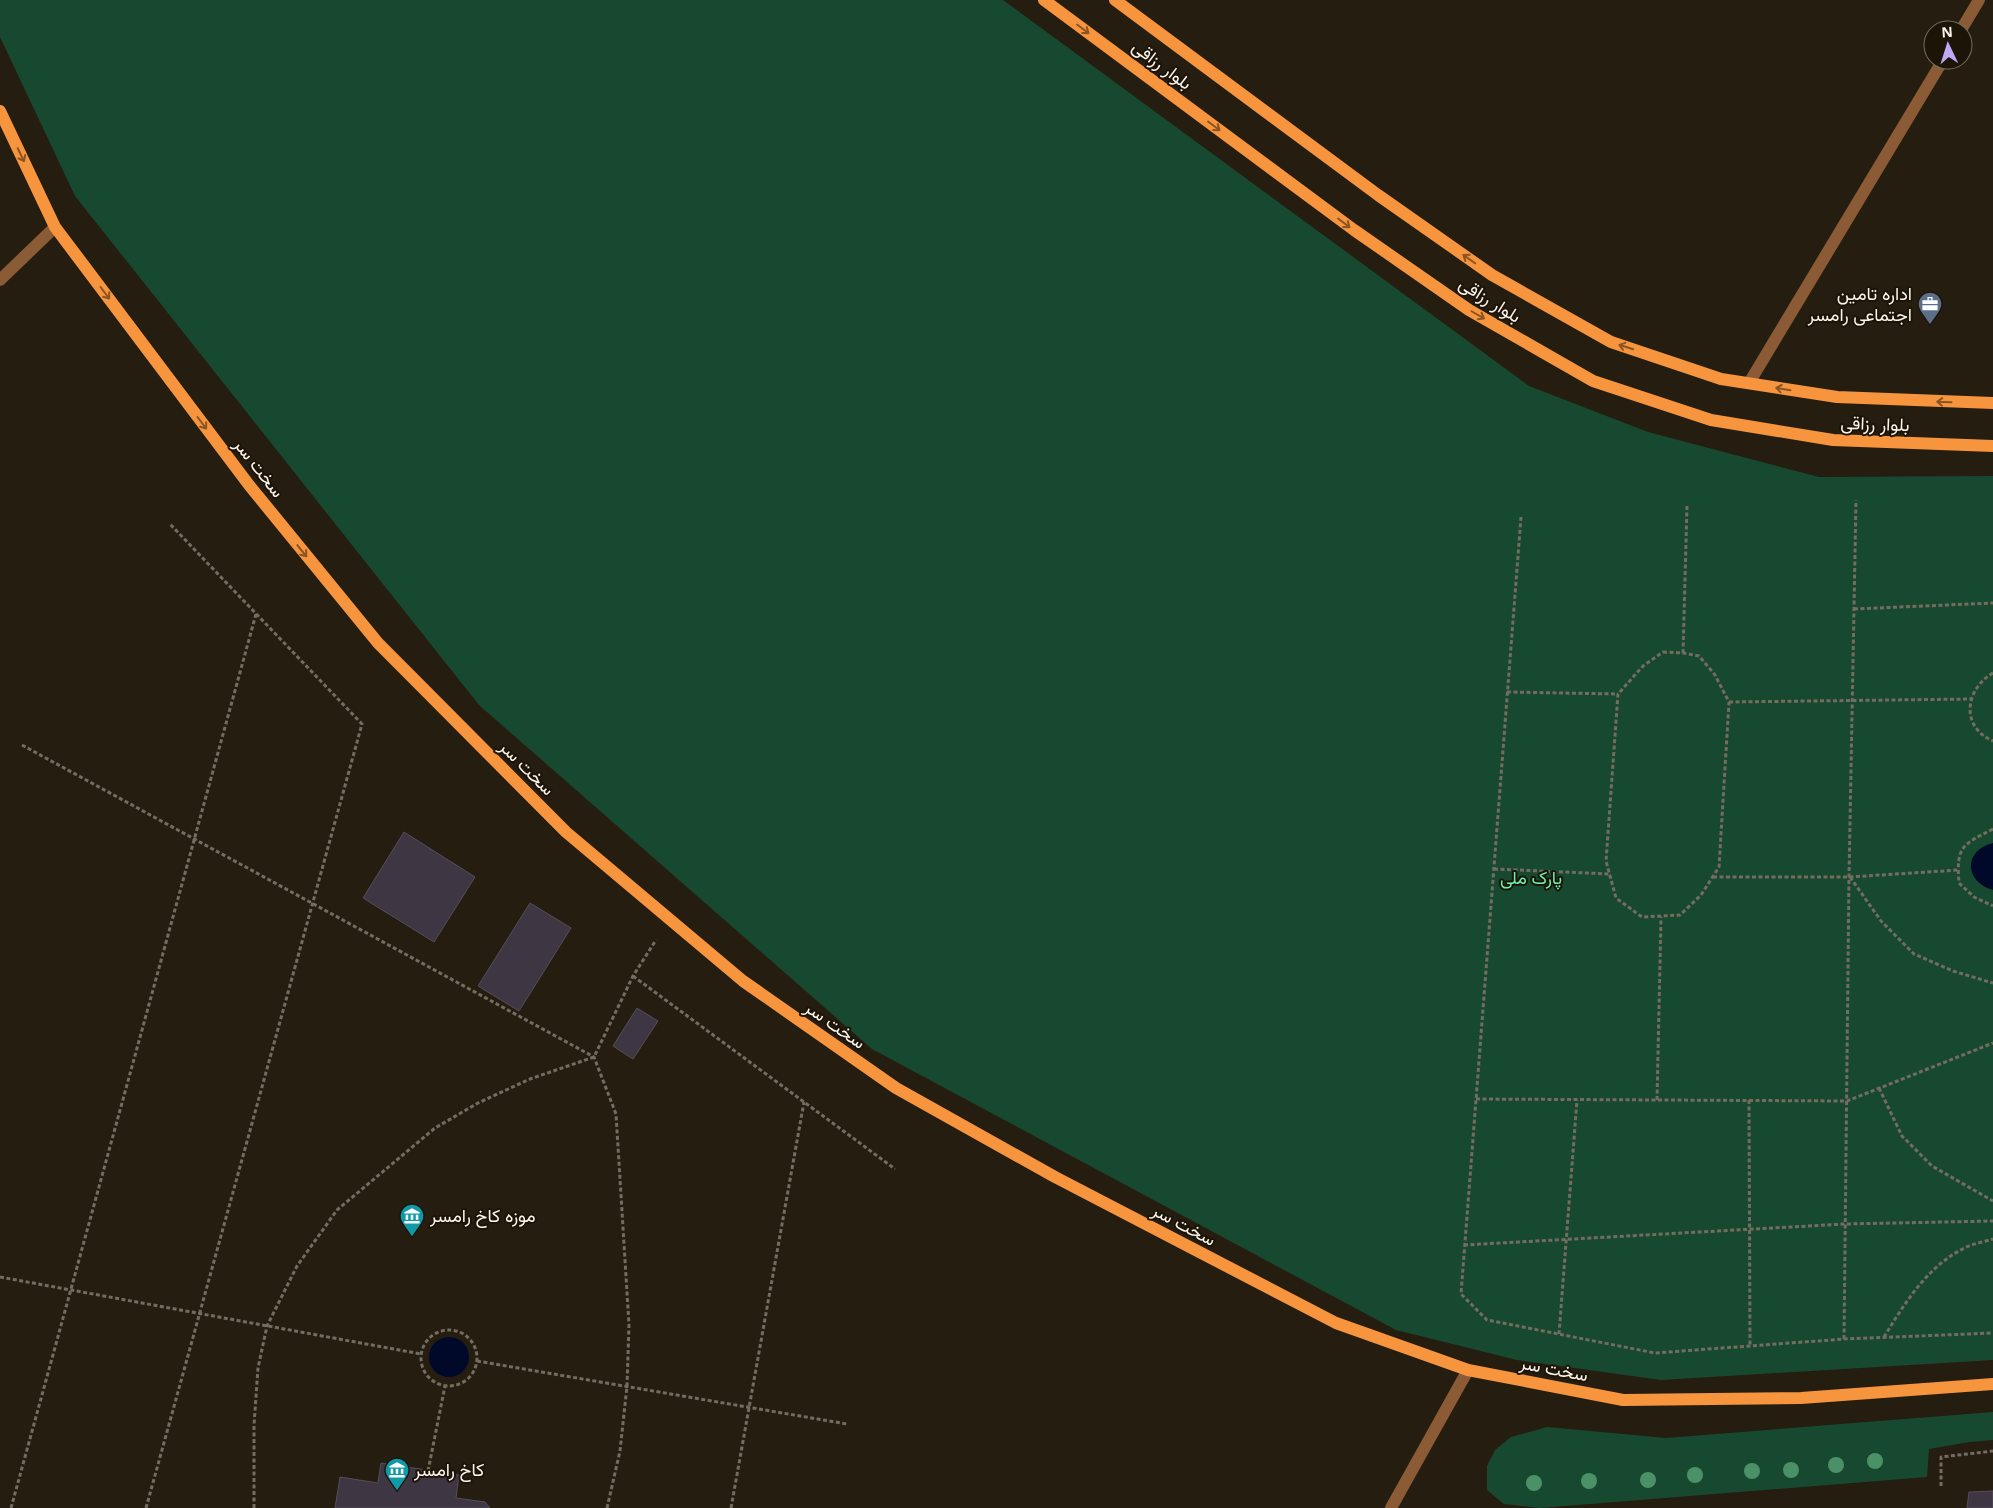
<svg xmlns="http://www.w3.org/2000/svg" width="1993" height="1508" font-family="'Open Sans',Vazirmatn,sans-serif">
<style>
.green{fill:#174931}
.water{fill:#00092a}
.building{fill:#3e3643;stroke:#564d5b}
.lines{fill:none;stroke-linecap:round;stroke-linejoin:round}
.path{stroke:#746c61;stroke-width:3;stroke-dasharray:4 2.5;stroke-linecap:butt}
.street{stroke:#8a5b35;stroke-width:12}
.primary{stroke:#f7953e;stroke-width:12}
.tree{fill:#4b9167}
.oneway{stroke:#8a5423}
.labels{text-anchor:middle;stroke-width:4;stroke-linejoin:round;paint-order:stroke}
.street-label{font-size:18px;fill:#faf4ec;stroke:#1d1408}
.poi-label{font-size:18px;fill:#faf4ec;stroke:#1d1408;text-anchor:start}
.park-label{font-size:18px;fill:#6af0ae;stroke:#1d1408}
</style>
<rect width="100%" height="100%" fill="#261d11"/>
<g class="green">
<path d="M0,0H1003L1529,386L1648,432L1819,477L1993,476V1360L1661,1380L1517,1360L1396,1330L872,1049L479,705L75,196L0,37Z"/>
<path d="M1993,1412V1440L1970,1442L1929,1449L1927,1477L1540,1508L1504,1504L1487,1490V1466L1495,1450L1511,1437L1547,1427L1666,1438Z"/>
</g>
<g class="water">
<path d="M1993,843V890C1964,882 1963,850 1993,843Z"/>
<circle cx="449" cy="1357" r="20"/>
</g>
<g class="building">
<path d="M404,832L475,877L434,942L363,898Z"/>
<path d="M530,903L571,928L519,1011L478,986Z"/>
<path d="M637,1008L658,1021L633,1059L613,1046Z"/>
<path d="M381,1463L459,1475L456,1498L485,1502L490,1508H335L340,1477L378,1483Z"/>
<path d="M1993,1491V1508H1967L1969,1492Z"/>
</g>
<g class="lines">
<g class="path">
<path d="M1521,517L1461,1294L1487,1320L1655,1353L1844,1339L1993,1333"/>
<path d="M1854,609L1993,603"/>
<path d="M1663,652L1683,653L1699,656L1715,675L1729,702L1719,867L1701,895L1680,915L1642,917L1616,898L1606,861L1618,694L1643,666Z"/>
<path d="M1683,653L1687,505"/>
<path d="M1993,673C1965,689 1960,727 1993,741"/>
<path d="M1507,692L1618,694"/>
<path d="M1729,702L1971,699"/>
<path d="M22,745L594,1057L616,1114L629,1325L627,1386L620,1451L607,1508"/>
<path d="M1993,829C1962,845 1956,846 1959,883L1974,897L1993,906"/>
<path d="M1494,869L1610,874"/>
<path d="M1713,877H1849L1958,870"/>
<path d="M1850,877L1881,921L1914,954L1953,971L1993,983"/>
<path d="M633,976L895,1169"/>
<path d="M1879,1088L1902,1136L1932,1166L1993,1201"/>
<path d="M1476,1099L1847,1101L1993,1043"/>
<path d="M1657,1100L1661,917"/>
<path d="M1749,1100L1750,1346"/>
<path d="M1464,1245L1845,1224L1993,1221"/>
<path d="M0,1277L421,1354"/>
<circle cx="449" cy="1358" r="28"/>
<path d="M1559,1334L1577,1100"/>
<path d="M1884,1337C1906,1301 1930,1262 1971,1245C1978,1243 1986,1241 1993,1239"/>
<path d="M1844,1339L1849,877L1856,500"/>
<path d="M477,1361L847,1424"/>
<path d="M428,1471L445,1386"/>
<path d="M1941,1486V1457L1993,1451"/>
<path d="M11,1508L256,614"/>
<path d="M146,1508L362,724L169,523"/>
<path d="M254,1508V1425L258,1368L267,1326L297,1266L337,1210L435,1128L478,1103L530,1079L594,1057L633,976L656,940"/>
<path d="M731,1508L804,1102"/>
</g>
<g class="street">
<path d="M1961,30L1979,0"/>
<path d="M0,280L55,227"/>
<path d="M1749,383L1943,60"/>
<path d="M1391,1508L1468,1370"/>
</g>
<g class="primary">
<path d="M1044,0L1354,230L1469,310L1593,381L1711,420L1833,440L1993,446"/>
<path d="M1115,0L1378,195L1492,275L1611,342L1721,379L1837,397L1993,403"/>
<path d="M0,111L55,227L249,485L378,643L566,832L743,981L896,1088L1055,1177L1336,1323L1468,1370L1623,1400L1801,1398L1993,1384"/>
</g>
</g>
<g class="tree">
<circle cx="1875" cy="1461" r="8"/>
<circle cx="1836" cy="1465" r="8"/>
<circle cx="1791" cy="1470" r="8"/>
<circle cx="1752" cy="1471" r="8"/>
<circle cx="1695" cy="1475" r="8"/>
<circle cx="1648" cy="1480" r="8"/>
<circle cx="1589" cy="1481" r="8"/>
<circle cx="1534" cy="1483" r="8"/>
</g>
<defs><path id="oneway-shaft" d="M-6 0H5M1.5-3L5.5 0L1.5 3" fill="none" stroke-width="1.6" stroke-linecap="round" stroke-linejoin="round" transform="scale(1.25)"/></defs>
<g class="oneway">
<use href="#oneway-shaft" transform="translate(1083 29) rotate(37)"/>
<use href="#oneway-shaft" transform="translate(1214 126) rotate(37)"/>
<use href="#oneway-shaft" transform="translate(21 155) rotate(64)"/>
<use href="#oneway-shaft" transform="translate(1344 223) rotate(37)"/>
<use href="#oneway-shaft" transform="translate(1469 259) rotate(-145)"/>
<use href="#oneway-shaft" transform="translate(105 293) rotate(53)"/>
<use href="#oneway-shaft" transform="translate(1478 315) rotate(30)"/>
<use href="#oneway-shaft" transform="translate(1626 347) rotate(-162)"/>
<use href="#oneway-shaft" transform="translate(1783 389) rotate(-171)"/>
<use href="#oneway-shaft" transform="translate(1944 402) rotate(-178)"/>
<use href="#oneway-shaft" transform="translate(202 423) rotate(53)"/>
<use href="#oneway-shaft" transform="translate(302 551) rotate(51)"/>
</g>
<defs>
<symbol id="office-pin" viewBox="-11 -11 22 30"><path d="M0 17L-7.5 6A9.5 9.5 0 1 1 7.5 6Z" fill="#5c6f8a" stroke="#1d1408"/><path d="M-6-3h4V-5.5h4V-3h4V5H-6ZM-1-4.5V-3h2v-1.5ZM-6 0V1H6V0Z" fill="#fff"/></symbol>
<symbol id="museum-pin" viewBox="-11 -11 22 30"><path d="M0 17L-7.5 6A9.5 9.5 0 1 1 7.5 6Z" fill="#0f9aa8" stroke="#1d1408"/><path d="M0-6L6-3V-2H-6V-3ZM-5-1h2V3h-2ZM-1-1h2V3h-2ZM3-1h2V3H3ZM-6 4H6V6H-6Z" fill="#fff"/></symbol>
</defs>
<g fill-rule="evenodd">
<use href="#office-pin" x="1916" y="290" width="28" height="38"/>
<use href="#museum-pin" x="398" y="1202" width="28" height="38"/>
<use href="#museum-pin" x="383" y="1456" width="28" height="38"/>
</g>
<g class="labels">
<g class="street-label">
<text transform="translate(1162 65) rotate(37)" y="6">بلوار رزاقی</text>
<text transform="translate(1490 300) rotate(32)" y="6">بلوار رزاقی</text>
<text transform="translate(1875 424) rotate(2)" y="6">بلوار رزاقی</text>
<text transform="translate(259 468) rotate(52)" y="6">سخت سر</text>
<text transform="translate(527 768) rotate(45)" y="6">سخت سر</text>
<text transform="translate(835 1025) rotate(35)" y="6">سخت سر</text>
<text transform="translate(1184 1225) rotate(28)" y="6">سخت سر</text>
<text transform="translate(1554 1369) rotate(11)" y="6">سخت سر</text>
</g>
<g class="poi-label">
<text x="1912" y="300" text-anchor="end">اداره تامین<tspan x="1912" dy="21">اجتماعی رامسر</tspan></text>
<text x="430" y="1222">موزه کاخ رامسر</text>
<text x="414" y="1476">کاخ رامسر</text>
</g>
<g class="park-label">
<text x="1531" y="884">پارک ملی</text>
</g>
</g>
<g transform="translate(1948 45) rotate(356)"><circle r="24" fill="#1d1408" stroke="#756e63"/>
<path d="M0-4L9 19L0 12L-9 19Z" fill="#bea9f5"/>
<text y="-8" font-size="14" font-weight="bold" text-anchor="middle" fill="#faf4ec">N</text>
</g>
</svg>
